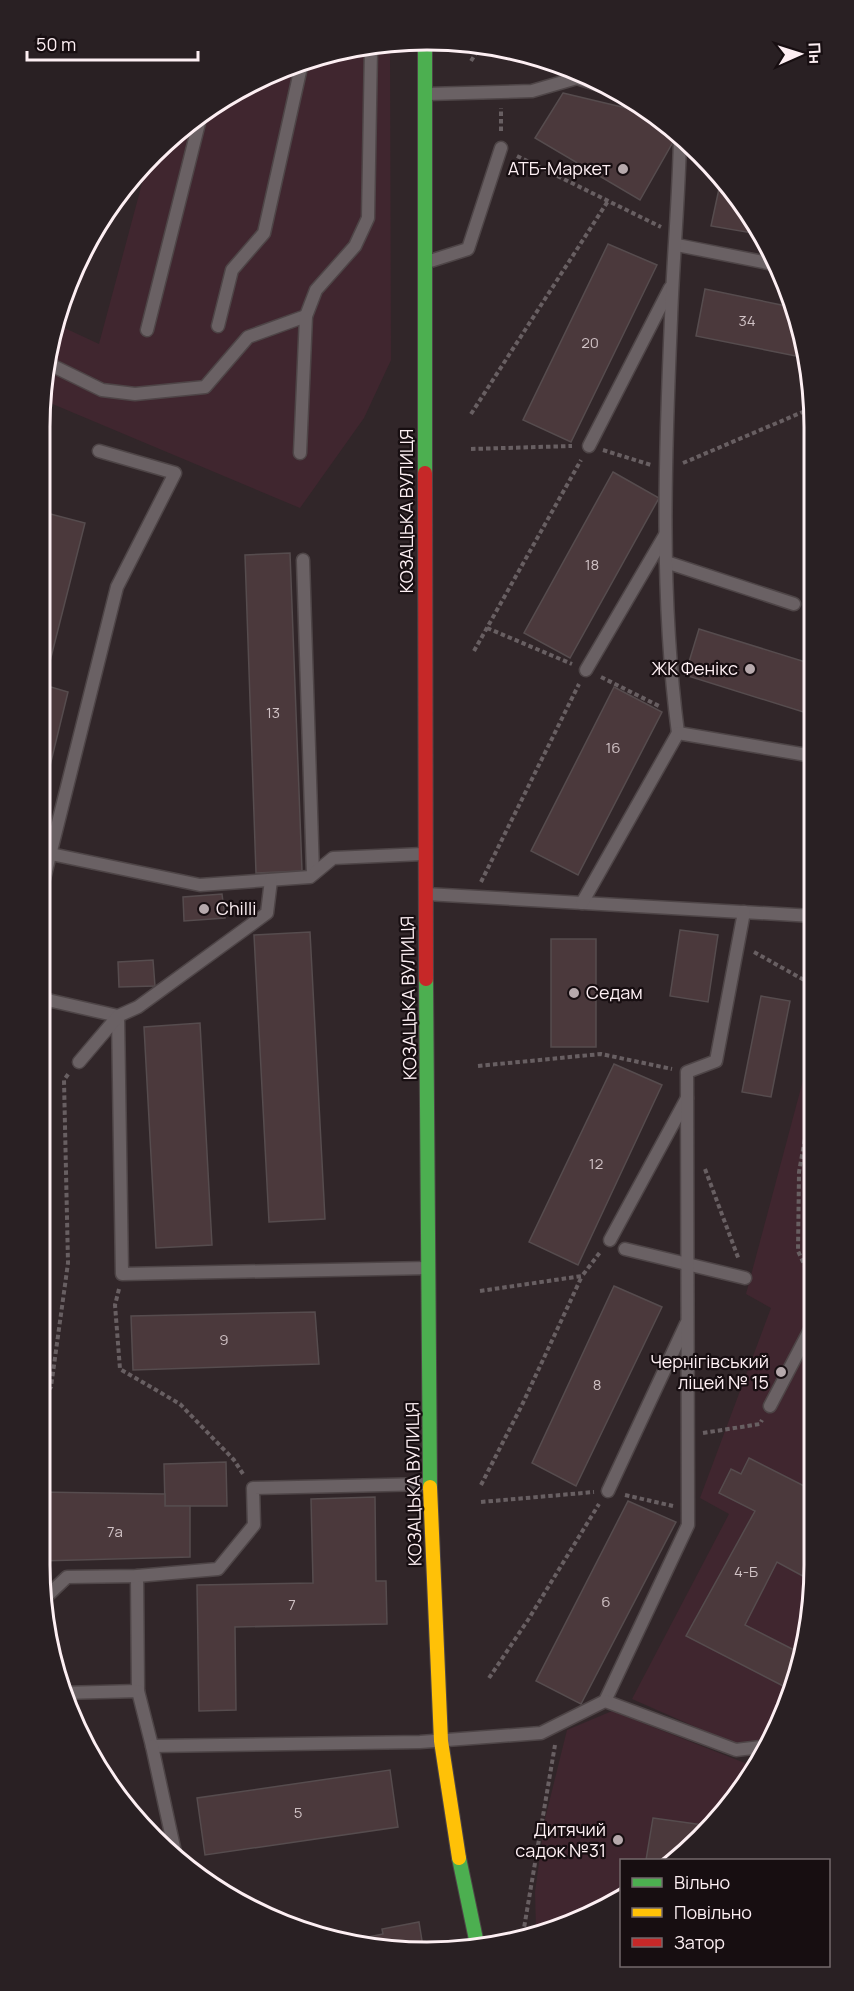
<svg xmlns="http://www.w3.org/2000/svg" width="854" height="1991" font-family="Manrope,sans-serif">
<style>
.built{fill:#40262f}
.building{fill:#4b393c;stroke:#564c4e;stroke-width:1.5}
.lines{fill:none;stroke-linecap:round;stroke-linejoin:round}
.lane-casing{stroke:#4e4547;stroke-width:15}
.fast-casing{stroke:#4e4547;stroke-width:16}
.slow-casing{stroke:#4e4547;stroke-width:16}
.jam-casing{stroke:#4e4547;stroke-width:16}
.path{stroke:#685f62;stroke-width:4;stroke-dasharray:4.5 3;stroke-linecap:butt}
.lane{stroke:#6a6164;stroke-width:12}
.fast{stroke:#4caf50;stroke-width:14}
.slow{stroke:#ffc107;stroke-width:14}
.jam{stroke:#c62828;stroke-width:14}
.poi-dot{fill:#b6a9ac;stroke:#170e11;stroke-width:2}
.labels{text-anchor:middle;stroke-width:4.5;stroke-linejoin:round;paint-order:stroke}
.number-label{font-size:15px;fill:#d0c2c5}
.poi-label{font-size:18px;fill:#fdeff3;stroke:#170e11;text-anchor:end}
.street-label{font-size:18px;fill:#fdeff3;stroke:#170e11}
.rim{fill:none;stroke:#fdeff3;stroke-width:3}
</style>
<rect width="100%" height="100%" fill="#312629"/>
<g class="built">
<path d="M390,43L391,360L364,418L300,508L43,400L56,324L99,344L148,161L256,79Z"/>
<path d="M814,1039L815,1564L794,1689L757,1754L632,1699L729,1514L700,1498L771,1308L746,1294Z"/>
<path d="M612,1711L750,1765L719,1820L669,1860H622L621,1900L536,1929L535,1892L545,1819L567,1730Z"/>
</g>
<g class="building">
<path d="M563,93L647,113L677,135L640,200L535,138Z"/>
<path d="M722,175L759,231L758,234L711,226Z"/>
<path d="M608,244L657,265L571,442L523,420Z"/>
<path d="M705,289L791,307L806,358L696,336Z"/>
<path d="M613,472L659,498L570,658L524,633Z"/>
<path d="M39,511L85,523L44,685L68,692L39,811Z"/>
<path d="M290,553L302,871L256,873L245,555Z"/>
<path d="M699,629L812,664L813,715L685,675Z"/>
<path d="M614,687L662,712L578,875L531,851Z"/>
<path d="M812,806H813V835L807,834Z"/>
<path d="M222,894L225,918L184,921L183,897Z"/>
<path d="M680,930L718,935L708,1002L670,996Z"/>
<path d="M310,932L325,1219L269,1222L254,935Z"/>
<rect x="551" y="939" width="45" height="108"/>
<path d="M153,960L155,986L119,987L118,962Z"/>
<path d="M761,996L790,1001L771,1097L742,1092Z"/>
<path d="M200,1023L212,1245L156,1248L144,1027Z"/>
<path d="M614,1064L662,1085L578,1265L529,1242Z"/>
<path d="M614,1286L662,1307L576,1486L532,1463Z"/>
<path d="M315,1312L319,1364L133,1370L131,1316Z"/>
<path d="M814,1343V1365L806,1360Z"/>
<path d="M749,1458L812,1490L815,1485V1564L812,1581L777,1562L745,1625L800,1653L793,1691L686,1636L755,1511L719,1493L731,1469L741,1474Z"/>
<path d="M226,1462L227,1506H165L164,1464Z"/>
<path d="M39,1492L165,1494V1506H190V1557L39,1561Z"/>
<path d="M375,1497L376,1581H386L387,1624L235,1627L236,1710L199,1711L197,1585L313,1583L311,1499Z"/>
<path d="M628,1501L676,1522L581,1704L536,1681Z"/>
<path d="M390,1770L398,1827L205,1855L197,1798Z"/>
<path d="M653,1818L711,1826L669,1860H646Z"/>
<path d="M419,1922L423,1947L352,1945L344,1942L383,1934L382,1929Z"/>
</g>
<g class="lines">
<defs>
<g id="lane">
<path d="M577,78L609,88"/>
<path d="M427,94L532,91L577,78L580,74"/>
<path d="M677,245L778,265"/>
<path d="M427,262L468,249L501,148"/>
<path d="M218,326L232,270L264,233L301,67"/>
<path d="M147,330L199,123"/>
<path d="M49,364L102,390L135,394L205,387L248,337L306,316"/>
<path d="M589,446L670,288"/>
<path d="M300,453L306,316L316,290L355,246L368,218L371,48"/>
<path d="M303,560L313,874"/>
<path d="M666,562L794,604"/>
<path d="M586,670L665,535"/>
<path d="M678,733C660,596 665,457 671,319C673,258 679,198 680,137"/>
<path d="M51,854L200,885L310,877L333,858L423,854"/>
<path d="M426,894L813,916"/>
<path d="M39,899L117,587L175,473L99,451"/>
<path d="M582,903L678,733L813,756"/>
<path d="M39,998L118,1016L122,1274L428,1268"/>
<path d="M79,1062L118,1016L138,1007L267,913L271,880"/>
<path d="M610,1240L687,1098"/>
<path d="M625,1249L745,1278"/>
<path d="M770,1406L814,1322"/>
<path d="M608,1491L686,1324"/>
<path d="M137,1576L138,1691"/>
<path d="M45,1598L67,1577L137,1576L218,1569L254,1525L253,1488L429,1484"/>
<path d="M62,1693L138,1691L152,1746L420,1742L541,1733L605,1701L688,1525L687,1072L716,1061L744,912"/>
<path d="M605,1701L736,1750L761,1747"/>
<path d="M152,1746L175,1852"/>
</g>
<g id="fast">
<path d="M425,43V473"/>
<path d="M426,979L430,1487"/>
<path d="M459,1858L478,1949"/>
</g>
<path id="slow" d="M430,1487L441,1741L459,1858"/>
<path id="jam" d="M425,473L426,979"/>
</defs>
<use href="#lane" class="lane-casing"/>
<use href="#fast" class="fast-casing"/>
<use href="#slow" class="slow-casing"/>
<use href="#jam" class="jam-casing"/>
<g class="path">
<path d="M471,61L478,50"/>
<path d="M501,131V108"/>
<path d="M517,156L661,227"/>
<path d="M471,414L608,201"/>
<path d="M471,449L572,446"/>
<path d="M603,450L651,465"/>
<path d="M683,463L812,408"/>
<path d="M487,628L572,664"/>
<path d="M474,651L581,460"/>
<path d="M601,677L659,706"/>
<path d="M481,882L579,684"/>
<path d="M754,952L813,985"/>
<path d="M478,1066L601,1054L672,1069"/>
<path d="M814,1088L799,1172L798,1251L814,1286"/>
<path d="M705,1169L739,1260"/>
<path d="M119,1289L115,1305L120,1369L180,1404L234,1460L243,1474"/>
<path d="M480,1291L582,1276L601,1251"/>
<path d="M39,1402L51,1387L68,1263L64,1080L69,1073"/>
<path d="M703,1433L760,1424L762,1420"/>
<path d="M481,1485L522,1405L582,1276"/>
<path d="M625,1495L673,1506"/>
<path d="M481,1502L594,1492"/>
<path d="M489,1678L528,1620L599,1504"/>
<path d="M523,1934L555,1745"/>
</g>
<use href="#lane" class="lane"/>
<use href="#fast" class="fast"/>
<use href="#slow" class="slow"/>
<use href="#jam" class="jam"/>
</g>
<g class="poi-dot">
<circle cx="623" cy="169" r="6"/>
<circle cx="750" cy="669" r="6"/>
<circle cx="204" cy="909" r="6"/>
<circle cx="574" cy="993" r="6"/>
<circle cx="781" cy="1372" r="6"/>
<circle cx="618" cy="1840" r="6"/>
</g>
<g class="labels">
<g class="number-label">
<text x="747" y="326">34</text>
<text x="590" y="348">20</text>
<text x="592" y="570">18</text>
<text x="273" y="718">13</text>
<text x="613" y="753">16</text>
<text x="596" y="1169">12</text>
<text x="224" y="1345">9</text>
<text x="597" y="1390">8</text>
<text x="115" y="1537">7а</text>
<text x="746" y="1577">4-Б</text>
<text x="606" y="1607">6</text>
<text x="292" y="1610">7</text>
<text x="298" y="1818">5</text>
</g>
<g class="poi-label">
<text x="611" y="175">АТБ-Маркет</text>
<text x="738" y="675">ЖК Фенікс</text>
<text x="216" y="915" text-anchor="start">Chilli</text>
<text x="586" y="999" text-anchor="start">Седам</text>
<text x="769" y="1368">Чернігівський<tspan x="769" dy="21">ліцей № 15</tspan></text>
<text x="606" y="1836">Дитячий<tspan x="606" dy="21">садок №31</tspan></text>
</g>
<g class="street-label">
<text transform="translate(407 511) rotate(-90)" y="6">КОЗАЦЬКА ВУЛИЦЯ</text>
<text transform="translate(409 998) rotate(-91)" y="6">КОЗАЦЬКА ВУЛИЦЯ</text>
<text transform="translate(414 1484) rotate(-91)" y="6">КОЗАЦЬКА ВУЛИЦЯ</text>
</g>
</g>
<path d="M0 0H854V1991H0ZM427 50H427A377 377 0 0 1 804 427V1565A377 377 0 0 1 427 1942H427A377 377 0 0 1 50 1565V427A377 377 0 0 1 427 50Z" fill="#292023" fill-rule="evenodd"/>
<path class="rim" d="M427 50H427A377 377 0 0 1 804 427V1565A377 377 0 0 1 427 1942H427A377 377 0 0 1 50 1565V427A377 377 0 0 1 427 50Z"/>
<rect x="620" y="1859" width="210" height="108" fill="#170e11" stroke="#73686b" stroke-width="1.5"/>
<rect x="632" y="1878" width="30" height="9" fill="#4caf50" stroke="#73686b" stroke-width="1.5"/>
<text x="674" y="1889" font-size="18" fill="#fdeff3">Вільно</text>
<rect x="632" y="1908" width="30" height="9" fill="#ffc107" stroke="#73686b" stroke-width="1.5"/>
<text x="674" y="1919" font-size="18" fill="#fdeff3">Повільно</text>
<rect x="632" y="1938" width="30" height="9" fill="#c62828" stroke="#73686b" stroke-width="1.5"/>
<text x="674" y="1949" font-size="18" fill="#fdeff3">Затор</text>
<g transform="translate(800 54) rotate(87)" stroke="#170e11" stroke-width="4.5" paint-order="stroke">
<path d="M0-4.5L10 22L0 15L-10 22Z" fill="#fdeff3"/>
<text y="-9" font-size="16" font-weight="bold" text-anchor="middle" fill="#fdeff3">Пн</text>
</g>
<path d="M27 51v9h171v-9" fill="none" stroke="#fdeff3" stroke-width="3"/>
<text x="36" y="51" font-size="18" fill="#fdeff3" stroke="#170e11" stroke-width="4.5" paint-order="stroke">50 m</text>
</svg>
